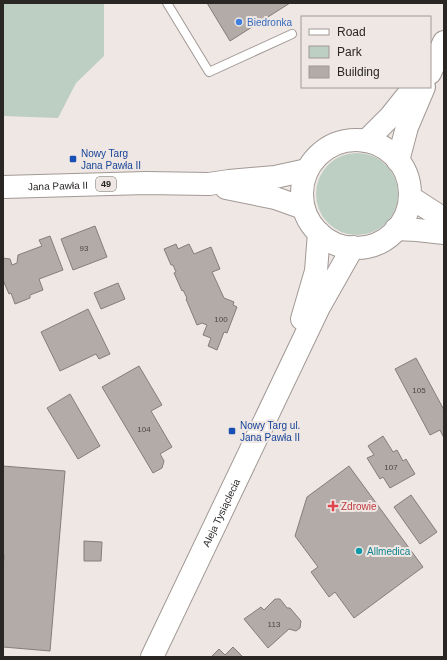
<svg xmlns="http://www.w3.org/2000/svg" width="447" height="660" font-family="Helvetica,sans-serif">
<style>
.green{fill:#bdcec2}
.building{fill:#b3aba7;stroke:#847d79}
.lines{fill:none;stroke-linecap:round;stroke-linejoin:round}
.lane-casing{stroke:#a19995;stroke-width:10}
.secondary-casing{stroke:#a19995;stroke-width:24}
.primary-casing{stroke:#a19995;stroke-width:24}
.lane{stroke:#fff;stroke-width:8}
.secondary{stroke:#fff;stroke-width:22}
.primary{stroke:#fff;stroke-width:22}
.shop-dot{fill:#3f7fe0;stroke:#efe7e3;stroke-width:1.5}
.transit-dot{fill:#1a4fb4;stroke:#efe7e3;stroke-width:1.5}
.health-dot{fill:#e0444e;stroke:#efe7e3;stroke-width:1.5}
.culture-dot{fill:#0f9aa8;stroke:#efe7e3;stroke-width:1.5}
.labels{text-anchor:middle;stroke-width:4;stroke-linejoin:round;paint-order:stroke}
.number-label{font-size:8px;fill:#4c4745}
.shield{fill:#efe7e3;stroke:#64605d;stroke-width:1}
.shield-label{font-size:9px;font-weight:bold;fill:#292624}
.shop-label{font-size:10px;fill:#366cbe;stroke:#efe7e3;text-anchor:start}
.transit-label{font-size:10px;fill:#164399;stroke:#efe7e3;text-anchor:start}
.street-label{font-size:10px;fill:#292624;stroke:#efe7e3}
.health-label{font-size:10px;fill:#be3a42;stroke:#efe7e3;text-anchor:start}
.culture-label{font-size:10px;fill:#0d838f;stroke:#efe7e3;text-anchor:start}
</style>
<rect width="100%" height="100%" fill="#efe7e3"/>
<g class="green">
<path d="M3,3H104V56L76,83L58,118L3,116Z"/>
<circle cx="357" cy="194" r="41"/>
</g>
<g class="building">
<path d="M207,3H290L230,41Z"/>
<path d="M95,226L107,257L73,270L61,239Z"/>
<path d="M50,236L63,270L39,279L43,290L30,295V298L15,304L11,293L9,294L3,280V258L10,259L12,265L17,263L18,255L42,246L39,240Z"/>
<path d="M176,244L178,249L189,244L194,254L211,247L220,269L212,272L224,298L234,302L233,305L237,307L227,333L224,332L217,350L208,346L211,338L203,335L207,325L202,323L197,325L186,299L187,298L183,290L182,291L174,273L176,272L173,265H171L164,249Z"/>
<path d="M118,283L125,299L101,309L94,293Z"/>
<path d="M88,309L110,354L99,359L96,354L60,371L41,332Z"/>
<path d="M416,358L444,410V438L440,430L430,435L395,369Z"/>
<path d="M139,366L162,405L151,411L172,447L160,454L164,461L162,468L153,473L102,387Z"/>
<path d="M70,394L100,446L78,459L47,408Z"/>
<path d="M383,436L393,452L397,450L403,461L406,459L415,474L390,488L383,477L380,479L367,458L374,455L368,446Z"/>
<path d="M3,466L65,471L50,651L3,647V570L4,555H3Z"/>
<path d="M349,466L423,567L354,618L335,592L329,597L311,572L318,567L295,536L307,497Z"/>
<path d="M411,495L437,532L420,544L394,507Z"/>
<path d="M84,541L102,542L101,561H84Z"/>
<path d="M275,599H280L287,608H290L301,621L300,628L296,631L289,629L268,648L244,619L261,607L264,610Z"/>
<path d="M233,647L243,657H211L219,649L225,655Z"/>
</g>
<g class="lines">
<defs>
<path id="lane" d="M167,3L209,72L292,34"/>
<g id="secondary">
<path d="M410,197L444,219"/>
<path d="M396,229L417,230L444,233"/>
<path d="M302,319L316,271L319,233"/>
<path id="s1" d="M152,657L319,307L353,247"/>
</g>
<g id="primary">
<path d="M430,73L444,42"/>
<circle cx="356" cy="194" r="54"/>
<path d="M366,141L390,117L414,87"/>
<path d="M398,161L407,127L424,87"/>
<path id="s2" d="M3,187L146,183L209,184L229,181L275,177L307,170"/>
<path d="M226,188L275,198L303,208"/>
</g>
</defs>
<use href="#lane" class="lane-casing"/>
<use href="#secondary" class="secondary-casing"/>
<use href="#primary" class="primary-casing"/>
<use href="#lane" class="lane"/>
<use href="#secondary" class="secondary"/>
<use href="#primary" class="primary"/>
</g>
<circle class="shop-dot" cx="239" cy="22" r="4"/>
<g class="transit-dot">
<rect x="69" y="155" width="8" height="8" rx="2"/>
<rect x="228" y="427" width="8" height="8" rx="2"/>
</g>
<path class="health-dot" d="M331 500h4v4h4v4h-4v4h-4v-4h-4v-4h4z"/>
<circle class="culture-dot" cx="359" cy="551" r="4"/>
<g class="labels">
<g class="number-label">
<text x="84" y="251">93</text>
<text x="221" y="322">100</text>
<text x="419" y="393">105</text>
<text x="144" y="432">104</text>
<text x="391" y="470">107</text>
<text x="274" y="627">113</text>
</g>
<rect class="shield" x="96" y="177" width="20" height="14" rx="3"/>
<g class="shield-label">
<text x="106" y="187">49</text>
</g>
<g class="shop-label">
<text x="247" y="26">Biedronka</text>
</g>
<g class="transit-label">
<text x="81" y="157">Nowy Targ<tspan x="81" dy="12">Jana Pawła II</tspan></text>
<text x="240" y="429">Nowy Targ ul.<tspan x="240" dy="12">Jana Pawła II</tspan></text>
</g>
<g class="street-label">
<text dy="4" stroke="none"><textPath href="#s2" startOffset="55">Jana Pawła II</textPath></text>
<text dy="4" stroke="none"><textPath href="#s1" startOffset="160">Aleja Tysiąclecia</textPath></text>
</g>
<g class="health-label">
<text x="341" y="510">Zdrowie</text>
</g>
<g class="culture-label">
<text x="367" y="555">Allmedica</text>
</g>
</g>
<rect width="447" height="660" fill="none" stroke="#292624" stroke-width="8"/>
<rect x="301" y="16" width="130" height="72" fill="#efe7e3" stroke="#a09a97"/>
<rect x="309" y="29" width="20" height="6" fill="#ffffff" stroke="#a09a97"/>
<text x="337" y="36" font-size="12" fill="#292624">Road</text>
<rect x="309" y="46" width="20" height="12" fill="#bdcec2" stroke="#a09a97"/>
<text x="337" y="56" font-size="12" fill="#292624">Park</text>
<rect x="309" y="66" width="20" height="12" fill="#b3aba7" stroke="#a09a97"/>
<text x="337" y="76" font-size="12" fill="#292624">Building</text>
</svg>
